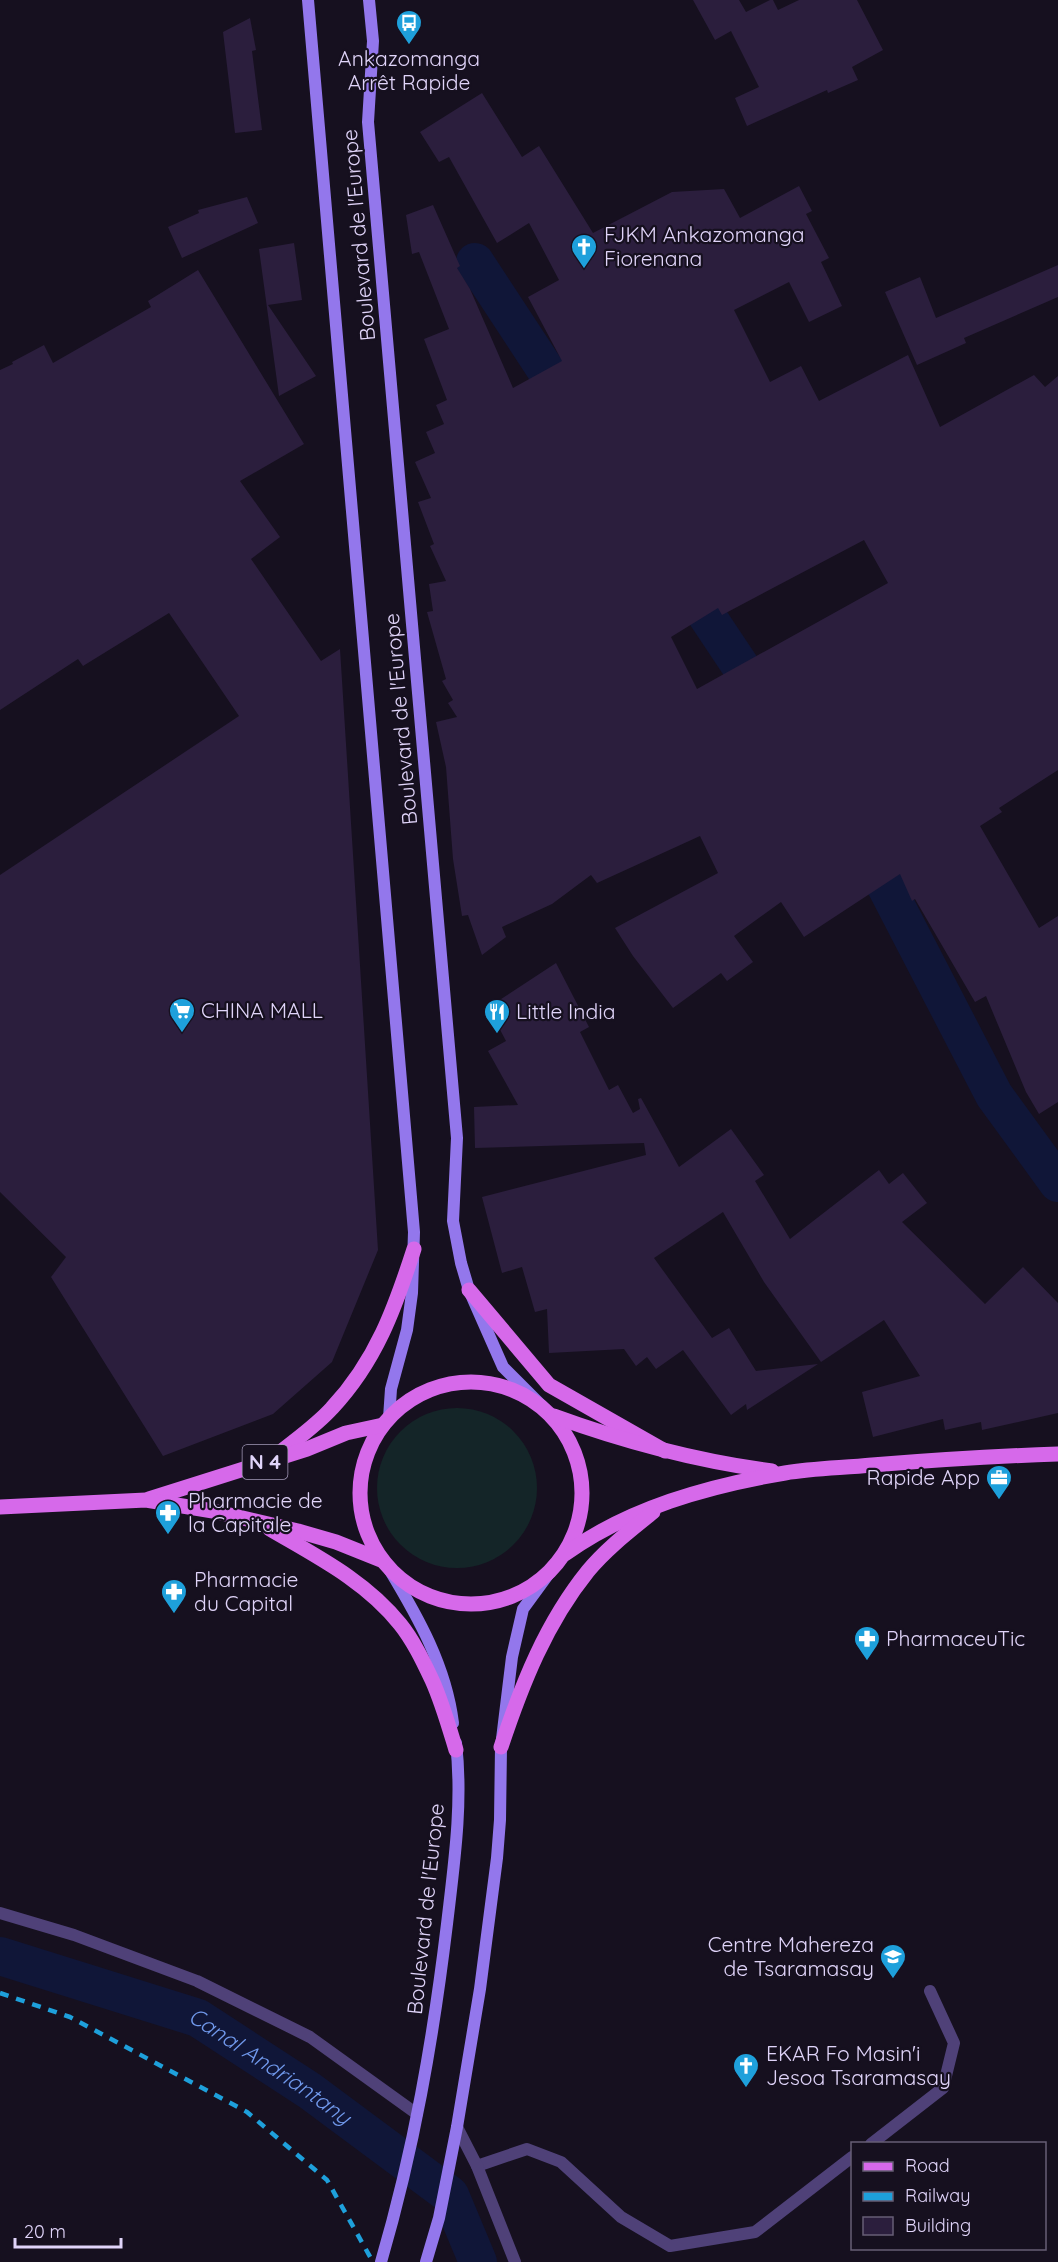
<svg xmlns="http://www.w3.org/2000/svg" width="1058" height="2262" font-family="Quicksand,sans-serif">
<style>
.green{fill:#142528}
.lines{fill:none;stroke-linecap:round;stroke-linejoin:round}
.canal{stroke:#101638;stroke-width:38}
.building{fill:#2b1e3d;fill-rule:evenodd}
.lane{stroke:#4f4178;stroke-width:12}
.street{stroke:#4f4178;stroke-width:12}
.secondary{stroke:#9377ec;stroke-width:12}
.primary{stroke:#d669ea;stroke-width:15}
.rail{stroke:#1ea0db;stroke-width:4.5;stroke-dasharray:9 8;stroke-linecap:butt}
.labels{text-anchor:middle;stroke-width:4.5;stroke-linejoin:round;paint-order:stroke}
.shield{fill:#16101f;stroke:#a399b8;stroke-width:1.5}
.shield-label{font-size:20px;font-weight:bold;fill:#e0d4f9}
.poi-label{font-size:21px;fill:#e0d4f9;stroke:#16101f;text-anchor:start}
.street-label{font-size:21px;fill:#e0d4f9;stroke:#16101f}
.water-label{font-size:22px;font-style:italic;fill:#7098eb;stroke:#16101f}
</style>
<rect width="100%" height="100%" fill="#16101f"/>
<circle class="green" cx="457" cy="1488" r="80"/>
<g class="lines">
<g class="canal">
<path d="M475,262L574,413"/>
<path d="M679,574L769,709"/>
<path d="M857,841L880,875L994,1095L1058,1183"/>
<path id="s1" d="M0,1956L198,2018L310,2091L450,2195L478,2262"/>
</g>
</g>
<g class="building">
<path d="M693,0H739L746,12L770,0H773L778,10L799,0H857L883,50L852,67L858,80L828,93L827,90L747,126L735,98L759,87L731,31L715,40Z"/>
<path d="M250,18L256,50L252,51L262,130L235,133L223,32Z"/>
<path d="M482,93L522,157L539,146L593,233L672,192L724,189L740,218L799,186L812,211L806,214L829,258L821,262L842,306L809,322L789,282L734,310L770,382L801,366L819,401L908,355L940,427L1034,375L1045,387L1058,376V770L999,808L1002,812L980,826L1039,928L1058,916V1102L1039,1114L1026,1092L986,996L975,1002L915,899L912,901L900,874L804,937L781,902L734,936L753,962L727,981L721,973L673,1008L633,956L615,928L718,873L700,836L597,883L591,875L552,904L502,927L506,937L482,955L468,915L462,916L453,859L446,767L436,722L457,717L448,703L453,700L442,681L446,679L427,612L433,611L429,584L446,581L430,546L434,544L418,502L431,498L415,462L435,453L426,432L444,424L436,405L447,400L424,339L449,329L419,252L412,254L406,215L433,205L460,266L457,268L470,289L513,388L562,361L528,297L559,280L529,223L497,243L449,157L439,162L420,132ZM864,540L888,583L697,689L671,637L718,608L722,615Z"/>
<path d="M247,197L258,223L182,258L168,227L199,213L198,210Z"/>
<path d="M294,243L302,300L268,305L316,376L279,396L259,249Z"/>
<path d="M1058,265V297L964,338L966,343L917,365L885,292L920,277L936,318Z"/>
<path d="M198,270L304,444L240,481L280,537L251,559L321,661L340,649L378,1250L332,1362L273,1414L163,1456L51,1277L66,1257L0,1192V875L239,716L169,613L83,666L78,659L0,710V370L13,364L12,362L44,345L53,363L151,307L148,301Z"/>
<path d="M556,963L589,1027L580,1032L609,1090L618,1085L633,1113L640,1109L638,1099L641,1098L679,1167L731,1129L764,1175L755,1181L790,1239L879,1170L889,1184L903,1173L927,1203L902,1222L985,1304L1023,1267L1058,1303V1413L982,1430L981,1422L945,1430L943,1419L873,1437L862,1392L920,1376L884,1320L821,1362L764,1282L723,1212L654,1258L712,1338L729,1328L756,1371L818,1364L747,1410L746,1404L731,1415L683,1350L656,1369L647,1357L636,1366L624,1349L549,1353L547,1309L535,1312L522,1267L502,1273L482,1197L646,1155L644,1143L475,1148L474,1107L518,1105L488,1051L506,1041L496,1022L506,1016L498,1001Z"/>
</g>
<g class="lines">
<g class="lane">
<path d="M871,2144L943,2088L954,2043L930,1991"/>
<path d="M477,2166L527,2149L561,2162L621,2217L670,2246L755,2232L852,2157"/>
</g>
<g class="street">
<path d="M0,1913L74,1935L197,1981L310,2037L417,2114"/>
<path d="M457,2127L477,2166L515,2262"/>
</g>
<g class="secondary">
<path d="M308,0L414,1232L412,1293L407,1330L391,1389L389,1418"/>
<path d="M369,0L373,41L368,122L457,1138L453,1221L461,1263L469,1290L503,1367L546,1410"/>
<path d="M389,1569C418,1617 446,1666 453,1723"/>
<path d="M381,2262C414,2149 433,2040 447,1924C454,1864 463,1803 456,1743"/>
<path d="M426,2262L439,2218L457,2127L480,1989L497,1858L500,1820L501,1747L512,1657L523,1609L553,1568"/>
</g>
<g class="primary">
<path d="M469,1290L549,1385L665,1451"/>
<circle cx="471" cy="1493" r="111"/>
<path d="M554,1416C625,1442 697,1461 772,1471"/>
<path d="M272,1459C292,1442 315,1427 332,1408C376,1361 395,1308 414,1249"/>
<path d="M149,1499L307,1449L346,1433L383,1425"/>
<path d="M0,1507L146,1500L213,1511L298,1531L336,1542L381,1560"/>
<path d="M270,1529C316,1556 366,1581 400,1624C413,1640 423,1661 432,1680C442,1702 449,1727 456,1750"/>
<path d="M565,1554C629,1508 708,1486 785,1473C814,1468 843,1468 872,1465C934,1460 996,1456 1058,1454"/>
<path d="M501,1747C522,1684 546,1623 588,1571C607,1548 631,1530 653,1512"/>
</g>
<path class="rail" d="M0,1993L70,2017L247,2112L327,2180L373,2262"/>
</g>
<defs>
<symbol id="bus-pin" viewBox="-11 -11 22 30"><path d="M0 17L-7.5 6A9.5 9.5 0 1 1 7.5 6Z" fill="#1ea0db" stroke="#16101f"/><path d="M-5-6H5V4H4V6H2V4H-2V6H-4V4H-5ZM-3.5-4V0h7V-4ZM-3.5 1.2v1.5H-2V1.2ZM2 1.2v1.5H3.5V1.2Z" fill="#fff"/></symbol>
<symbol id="church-pin" viewBox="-11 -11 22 30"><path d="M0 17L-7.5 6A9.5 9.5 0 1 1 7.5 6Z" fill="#1ea0db" stroke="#16101f"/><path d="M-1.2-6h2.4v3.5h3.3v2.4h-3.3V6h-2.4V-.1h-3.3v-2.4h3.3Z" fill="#fff"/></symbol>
<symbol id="supermarket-pin" viewBox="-11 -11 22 30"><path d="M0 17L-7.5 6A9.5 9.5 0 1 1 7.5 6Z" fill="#1ea0db" stroke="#16101f"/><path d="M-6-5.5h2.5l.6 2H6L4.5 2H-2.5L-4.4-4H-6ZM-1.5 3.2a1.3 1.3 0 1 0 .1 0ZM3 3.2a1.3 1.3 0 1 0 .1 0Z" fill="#fff"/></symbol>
<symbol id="restaurant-pin" viewBox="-11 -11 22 30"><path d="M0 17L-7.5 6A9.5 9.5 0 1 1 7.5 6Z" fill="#1ea0db" stroke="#16101f"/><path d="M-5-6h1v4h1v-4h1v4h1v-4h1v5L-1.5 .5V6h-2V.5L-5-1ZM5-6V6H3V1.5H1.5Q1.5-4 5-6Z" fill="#fff"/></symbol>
<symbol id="office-pin" viewBox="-11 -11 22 30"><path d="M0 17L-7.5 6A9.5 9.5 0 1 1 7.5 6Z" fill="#1ea0db" stroke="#16101f"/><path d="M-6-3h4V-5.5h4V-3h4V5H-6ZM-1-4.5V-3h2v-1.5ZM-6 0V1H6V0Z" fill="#fff"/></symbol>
<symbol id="pharmacy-pin" viewBox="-11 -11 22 30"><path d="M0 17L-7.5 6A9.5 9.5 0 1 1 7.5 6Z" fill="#1ea0db" stroke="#16101f"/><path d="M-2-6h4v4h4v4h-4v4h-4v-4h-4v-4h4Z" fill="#fff"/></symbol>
<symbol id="school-pin" viewBox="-11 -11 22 30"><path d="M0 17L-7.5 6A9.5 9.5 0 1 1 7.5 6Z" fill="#1ea0db" stroke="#16101f"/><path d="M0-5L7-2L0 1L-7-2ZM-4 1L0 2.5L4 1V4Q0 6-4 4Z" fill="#fff"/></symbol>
</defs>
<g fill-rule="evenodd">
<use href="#bus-pin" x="394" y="8" width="30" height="40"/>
<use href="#church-pin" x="569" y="232" width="30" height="40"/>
<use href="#supermarket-pin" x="167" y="996" width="30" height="40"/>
<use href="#restaurant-pin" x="482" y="997" width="30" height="40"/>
<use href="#office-pin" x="984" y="1463" width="30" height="40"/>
<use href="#pharmacy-pin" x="153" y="1498" width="30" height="40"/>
<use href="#pharmacy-pin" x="159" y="1577" width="30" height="40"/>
<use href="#pharmacy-pin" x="852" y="1624" width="30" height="40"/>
<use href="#school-pin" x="878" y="1942" width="30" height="40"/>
<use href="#church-pin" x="731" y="2051" width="30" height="40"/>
</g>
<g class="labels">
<rect class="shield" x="242.5" y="1445" width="45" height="34" rx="4.5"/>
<g class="shield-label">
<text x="265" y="1469">N 4</text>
</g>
<g class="poi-label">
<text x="409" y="66" text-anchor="middle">Ankazomanga<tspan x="409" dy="24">Arrêt Rapide</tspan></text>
<text x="604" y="242">FJKM Ankazomanga<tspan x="604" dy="24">Fiorenana</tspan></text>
<text x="201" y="1018">CHINA MALL</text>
<text x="516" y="1019">Little India</text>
<text x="980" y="1485" text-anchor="end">Rapide App</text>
<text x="188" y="1508">Pharmacie de<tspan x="188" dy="24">la Capitale</tspan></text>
<text x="194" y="1587">Pharmacie<tspan x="194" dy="24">du Capital</tspan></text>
<text x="886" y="1646">PharmaceuTic</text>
<text x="874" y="1952" text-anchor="end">Centre Mahereza<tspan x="874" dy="24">de Tsaramasay</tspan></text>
<text x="766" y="2061">EKAR Fo Masin'i<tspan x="766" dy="24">Jesoa Tsaramasay</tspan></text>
</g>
<g class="street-label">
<text transform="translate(359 235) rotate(-95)" y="7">Boulevard de l'Europe</text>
<text transform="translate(401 719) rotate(-95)" y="7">Boulevard de l'Europe</text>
<text transform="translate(426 1909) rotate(-84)" y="7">Boulevard de l'Europe</text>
</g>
<g class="water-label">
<text dy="8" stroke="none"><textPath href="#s1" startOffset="294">Canal Andriantany</textPath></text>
</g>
</g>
<rect x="851" y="2142" width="195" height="108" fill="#16101f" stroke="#675e76" stroke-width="1.5"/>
<rect x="863" y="2162" width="30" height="9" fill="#d669ea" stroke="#675e76" stroke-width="1.5"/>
<text x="905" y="2172" font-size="18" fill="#e0d4f9">Road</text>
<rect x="863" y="2192" width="30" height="9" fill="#1ea0db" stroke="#675e76" stroke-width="1.5"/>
<text x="905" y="2202" font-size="18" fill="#e0d4f9">Railway</text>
<rect x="863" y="2217" width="30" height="18" fill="#2b1e3d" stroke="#675e76" stroke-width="1.5"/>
<text x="905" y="2232" font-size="18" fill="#e0d4f9">Building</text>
<path d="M15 2238v9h106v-9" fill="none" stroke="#e0d4f9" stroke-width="3"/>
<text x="24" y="2238" font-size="18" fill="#e0d4f9" stroke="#16101f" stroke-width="4.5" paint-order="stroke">20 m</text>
</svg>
